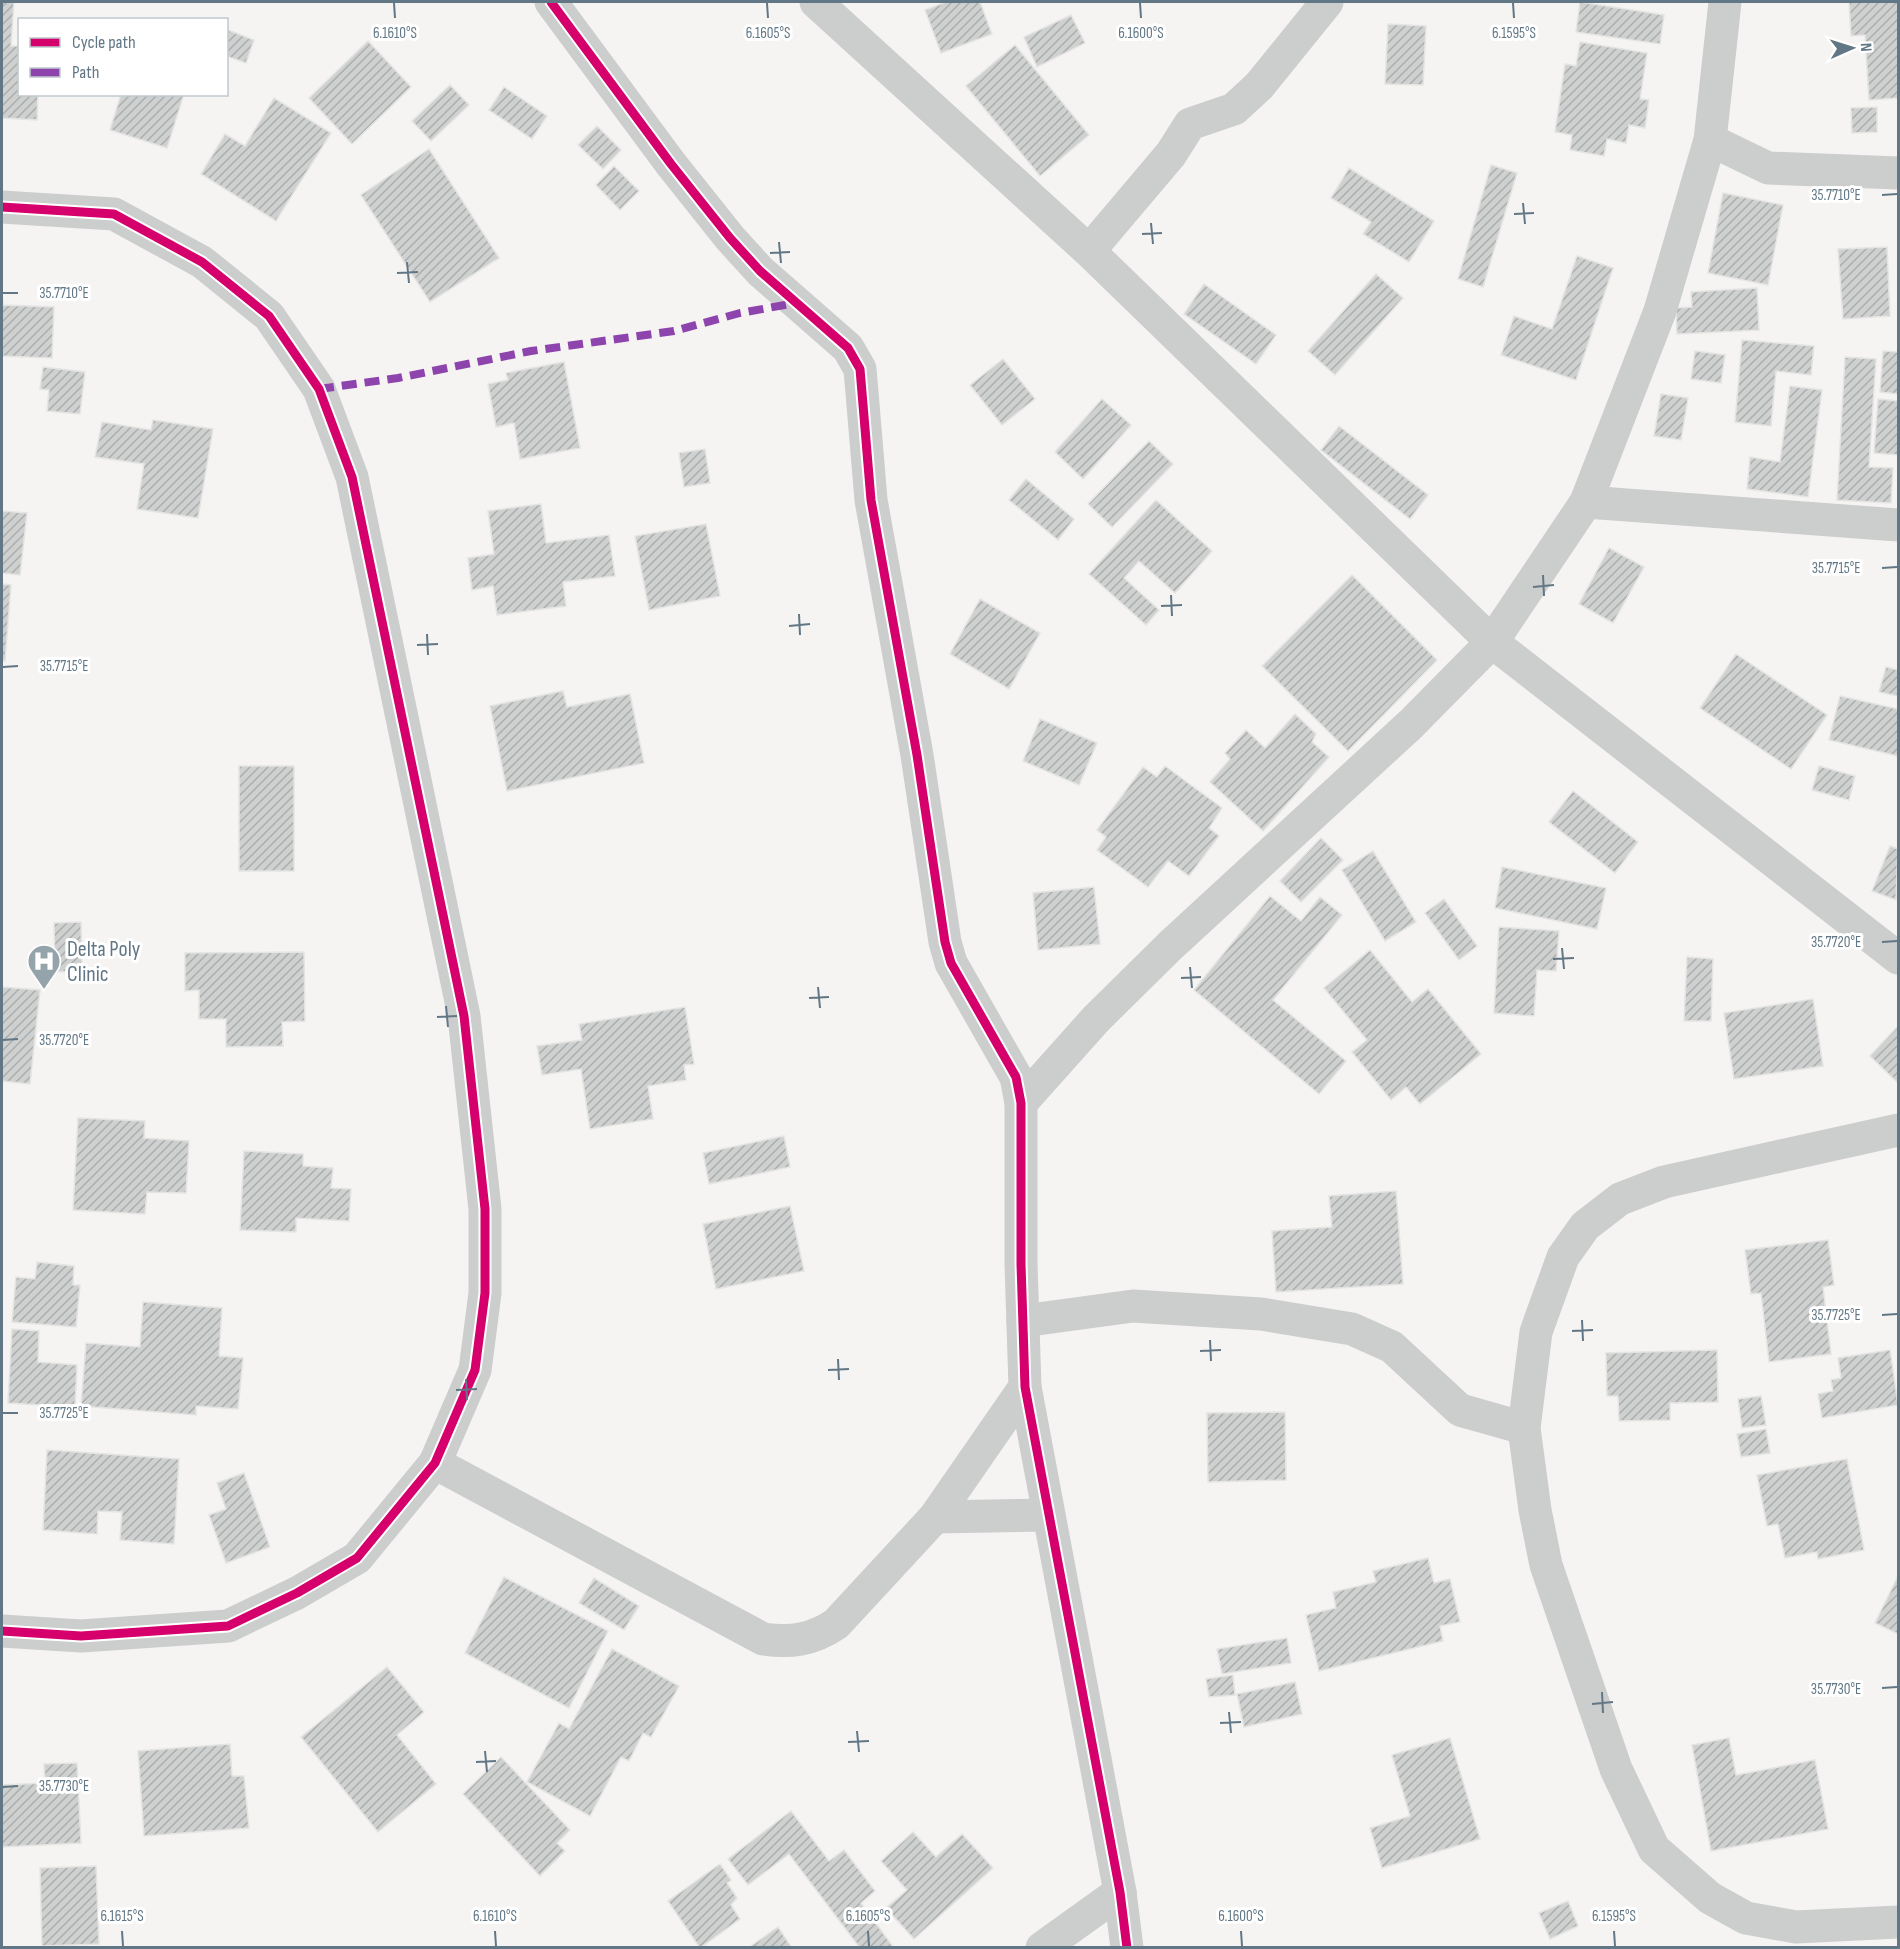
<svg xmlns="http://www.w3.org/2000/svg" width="1900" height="1949" font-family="'Sofia Sans Condensed',sans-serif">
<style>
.building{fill:url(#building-hatch);stroke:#e4e4e2;stroke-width:1.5}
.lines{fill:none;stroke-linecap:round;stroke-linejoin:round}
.street{stroke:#cccdcd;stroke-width:33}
.quiet{stroke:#8e44ad;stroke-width:8;stroke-dasharray:15 8;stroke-linecap:butt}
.cycleway-casing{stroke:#fff;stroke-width:13}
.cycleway{stroke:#d6006c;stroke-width:9}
.ticks{fill:none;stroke:#627785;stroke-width:2}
.labels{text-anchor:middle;stroke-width:6;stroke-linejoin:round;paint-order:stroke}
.poi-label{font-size:22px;fill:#627785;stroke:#fff;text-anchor:start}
.ticks-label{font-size:15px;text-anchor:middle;fill:#627785;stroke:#fff;stroke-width:6;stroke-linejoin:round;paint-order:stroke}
</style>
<defs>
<pattern id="building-hatch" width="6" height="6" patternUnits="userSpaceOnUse" patternTransform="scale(1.5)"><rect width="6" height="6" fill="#cfd0d0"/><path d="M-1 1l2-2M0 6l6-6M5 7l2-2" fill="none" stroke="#abaeae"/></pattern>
</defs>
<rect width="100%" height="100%" fill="#f5f4f2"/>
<g class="building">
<path d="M2,2H14L11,46H20V94H38L37,120L2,118Z"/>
<path d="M946,2H980L992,34L941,53L925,10Z"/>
<path d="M1580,2L1664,15L1660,44L1576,32Z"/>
<path d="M1849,2H1898V98L1869,100L1865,35L1851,36Z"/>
<path d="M1071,15L1085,43L1037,67L1024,37Z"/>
<path d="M1388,24L1426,26L1423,85L1385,84Z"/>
<path d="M228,30L254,40L246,63L226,56Z"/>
<path d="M368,41L411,87L352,144L309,98Z"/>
<path d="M1580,42L1647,53L1640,99L1649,100L1645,128L1629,125L1626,143L1607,139L1604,156L1570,150L1572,135L1555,132L1565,64L1576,66Z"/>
<path d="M1015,45L1089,135L1040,176L966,86Z"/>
<path d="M450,85L469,105L431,141L412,121Z"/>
<path d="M504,87L547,116L532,139L489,110Z"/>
<path d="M121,94H184L167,148L110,130Z"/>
<path d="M274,98L331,133L276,221L201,174L225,134L245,146Z"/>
<path d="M1877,107V132L1852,133L1851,108Z"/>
<path d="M597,126L621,150L603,169L578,145Z"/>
<path d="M429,149L499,258L430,302L361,195Z"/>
<path d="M1491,165L1517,173L1483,287L1458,279Z"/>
<path d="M614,166L639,191L620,210L596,185Z"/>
<path d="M1349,168L1434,221L1409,262L1363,234L1371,222L1331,198Z"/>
<path d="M1723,193L1783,205L1768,285L1708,273Z"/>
<path d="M1887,247L1890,316L1843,319L1838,249Z"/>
<path d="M1577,256L1613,268L1576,380L1501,355L1514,316L1552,329Z"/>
<path d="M1376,274L1403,298L1335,375L1308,351Z"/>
<path d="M1204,284L1276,335L1256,364L1184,314Z"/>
<path d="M1757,288L1759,330L1677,334L1676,308L1692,307L1691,292Z"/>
<path d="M2,293L3,305L54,307L52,358L2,356Z"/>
<path d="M1742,340L1814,346L1811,375L1776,371L1771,426L1735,422Z"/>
<path d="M1695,351L1725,355L1721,383L1691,379Z"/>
<path d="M1883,351L1898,352V394L1880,392Z"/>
<path d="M1845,357L1876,359L1869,467L1893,468L1891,503L1837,500Z"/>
<path d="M1003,359L1035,399L1002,425L970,385Z"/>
<path d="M564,362L580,448L520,459L514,423L496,427L488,384L508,380L506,373Z"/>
<path d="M43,367L85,372L80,414L47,411L49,390L40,389Z"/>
<path d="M1790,386L1822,390L1808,497L1747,489L1750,457L1780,462Z"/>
<path d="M1661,394L1688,398L1681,440L1654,436Z"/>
<path d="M1102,399L1131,425L1083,479L1055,452Z"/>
<path d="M1878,399L1898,401V455L1874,453Z"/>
<path d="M153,420L213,429L198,518L137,509L144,464L95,457L102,422L151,430Z"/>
<path d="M1339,426L1428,495L1410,519L1321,450Z"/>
<path d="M1149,441L1173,464L1112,527L1088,504Z"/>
<path d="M705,449L710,483L684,487L679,453Z"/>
<path d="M1026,479L1074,519L1058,540L1009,500Z"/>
<path d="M1156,500L1212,551L1175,593L1139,561L1124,578L1159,610L1146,625L1089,574Z"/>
<path d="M541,504L546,543L609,535L615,576L563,582L566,606L497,615L493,586L472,590L468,558L494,554L488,511Z"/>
<path d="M2,511L27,513L20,575L2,573Z"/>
<path d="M706,524L720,596L649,610L635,536Z"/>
<path d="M1609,548L1644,567L1613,623L1579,604Z"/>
<path d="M1352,575L1437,660L1348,751L1262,666Z"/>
<path d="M2,584L11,585L5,661L2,660Z"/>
<path d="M980,599L1040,633L1009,689L950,654Z"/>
<path d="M1736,654L1827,715L1791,769L1700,708Z"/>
<path d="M1886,667L1898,670V696L1879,692Z"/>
<path d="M563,691L567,707L630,694L644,763L507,791L490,706Z"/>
<path d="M1840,696L1898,709V756L1829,740Z"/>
<path d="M1295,714L1316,734L1312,742L1329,757L1263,831L1210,782L1230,759L1225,753L1246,730L1265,748Z"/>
<path d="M1040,719L1097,743L1079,785L1023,761Z"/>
<rect x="239" y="766" width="55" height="105"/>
<path d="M1165,766L1222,808L1209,828L1219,836L1189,876L1168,861L1148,887L1097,850L1106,837L1097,830L1143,767L1157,777Z"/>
<path d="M1819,766L1855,776L1849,800L1812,790Z"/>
<path d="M1573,791L1638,842L1615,873L1549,822Z"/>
<path d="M1321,838L1343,860L1301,902L1280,881Z"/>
<path d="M1890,846L1898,849L1896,900L1872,891Z"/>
<path d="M1373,851L1416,922L1385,941L1342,870Z"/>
<path d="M1502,867L1606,888L1597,929L1495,908Z"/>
<path d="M1094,887L1100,944L1038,950L1033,893Z"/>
<path d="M1270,896L1301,921L1320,897L1342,915L1273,1000L1346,1061L1319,1094L1194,990Z"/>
<path d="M1444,899L1477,946L1459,960L1425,913Z"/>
<path d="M81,922L82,971L55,972L54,923Z"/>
<path d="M1499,927L1559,931L1556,971L1537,970L1534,1016L1494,1013Z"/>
<path d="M1370,950L1412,1002L1428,989L1481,1054L1420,1104L1406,1087L1391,1100L1352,1052L1367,1040L1324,988Z"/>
<path d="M304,952L305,1021L282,1022L283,1046L226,1047V1019H199V990L185,991V953Z"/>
<path d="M1687,957L1713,959L1711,1021H1684Z"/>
<path d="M2,987L40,990L30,1084L2,1081Z"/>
<path d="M1813,999L1823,1066L1734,1079L1724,1013Z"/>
<path d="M685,1007L694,1064L684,1065L686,1080L648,1086L653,1119L590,1129L581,1069L542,1075L537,1046L582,1040L579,1024Z"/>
<path d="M1898,1026V1083L1870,1056Z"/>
<path d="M78,1118L145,1121L144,1138L189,1141L186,1193L147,1192L145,1214L73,1210Z"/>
<path d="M784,1136L790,1167L709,1184L703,1153Z"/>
<path d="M244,1151L303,1154V1166L333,1168L331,1188L351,1189L349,1221L296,1218V1232L240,1230Z"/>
<path d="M1396,1191L1403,1284L1276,1292L1272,1231L1332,1227L1329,1196Z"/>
<path d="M790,1206L804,1271L716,1289L703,1224Z"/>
<path d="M1828,1240L1834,1285L1823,1287L1831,1354L1769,1362L1761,1293L1751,1294L1745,1250Z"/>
<path d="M37,1262L74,1266L73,1285H80L76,1327L12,1322L16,1277L35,1279Z"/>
<path d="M143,1302L222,1308L219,1356L243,1358L238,1409L196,1406V1415L81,1406L86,1343L140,1347Z"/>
<path d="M12,1329L39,1331L38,1362L77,1365L75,1407L8,1403Z"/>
<path d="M1717,1350L1718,1402L1670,1403V1420L1619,1421L1618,1396H1607L1606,1353Z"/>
<path d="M1890,1350L1898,1405L1822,1418L1818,1394L1833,1391L1831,1380L1841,1378L1838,1358Z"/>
<path d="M1761,1396L1766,1425L1742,1428L1738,1399Z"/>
<path d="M1285,1412L1286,1480L1208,1482L1207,1413Z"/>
<path d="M1766,1429L1770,1453L1741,1457L1737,1434Z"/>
<path d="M47,1450L179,1459L174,1544L120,1540L122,1512L98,1511L97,1534L43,1530Z"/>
<path d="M1847,1459L1864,1550L1818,1559L1817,1552L1785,1558L1778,1524L1767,1526L1757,1475Z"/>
<path d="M244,1473L270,1547L226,1563L209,1515L226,1509L217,1483Z"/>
<path d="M1428,1558L1434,1583L1450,1579L1460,1622L1440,1626L1443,1641L1319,1671L1306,1615L1336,1608L1333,1592L1376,1582L1373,1571Z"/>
<path d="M1898,1576V1634L1875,1623Z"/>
<path d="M504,1577L608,1631L569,1708L465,1653Z"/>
<path d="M594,1578L639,1606L624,1630L579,1603Z"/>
<path d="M1287,1638L1291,1663L1222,1674L1217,1649Z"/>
<path d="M612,1649L679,1686L651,1737L643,1733L629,1761L621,1757L590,1816L527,1782L559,1723L569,1729Z"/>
<path d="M387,1667L424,1712L397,1735L436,1784L378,1832L301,1737Z"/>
<path d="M1233,1675L1235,1695L1209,1697L1206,1679Z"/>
<path d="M1295,1682L1302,1714L1244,1727L1237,1694Z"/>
<path d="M1450,1738L1480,1839L1382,1868L1370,1828L1410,1816L1392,1755Z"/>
<path d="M1729,1738L1736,1775L1815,1760L1828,1829L1711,1851L1692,1745Z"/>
<path d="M230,1744L232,1776H244L249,1828L144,1836L138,1751Z"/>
<path d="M501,1757L570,1830L557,1843L565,1851L540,1876L463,1794Z"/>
<path d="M77,1763L81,1843L2,1847V1785L45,1783L44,1764Z"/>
<path d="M791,1811L829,1861L844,1850L875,1891L861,1903L894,1948H860L789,1854L748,1885L728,1859Z"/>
<path d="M913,1832L936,1857L962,1834L993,1868L914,1939L886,1908L907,1890L881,1861Z"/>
<path d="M720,1864L731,1880L727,1883L737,1898L731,1905L740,1919L700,1948L668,1901Z"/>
<path d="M96,1866L99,1944L42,1946L40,1868Z"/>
<path d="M1568,1901L1578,1926L1550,1939L1539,1913Z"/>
<path d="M778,1927L792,1948H748Z"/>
</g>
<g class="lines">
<g class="street">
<path d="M551,2L671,164L730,238L760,271L848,348L860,369L871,500L917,755L945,942L951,963L1016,1077L1021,1103V1264L1025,1387L1120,1892L1127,1948"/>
<path d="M816,2L1089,251L1492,642L1898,958"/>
<path d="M1710,140L1768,168L1898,173"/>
<path d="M2,207L114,214L202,262L269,316L319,389L352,477L464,1016L485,1209V1293L475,1370L435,1463L357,1558L297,1593L228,1626L81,1636L2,1631"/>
<path d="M1089,251L1171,154L1190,124L1234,109L1259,86L1327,2"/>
<path d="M1586,502L1898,525"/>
<path d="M1021,1103L1096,1019L1170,946L1411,724L1492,642L1586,502L1660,311L1710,140L1725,2"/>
<path d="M1898,1130L1664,1182L1620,1199L1585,1226L1563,1257L1536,1332L1524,1428L1535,1510L1546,1565L1616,1769L1654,1849L1710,1898L1746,1918L1796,1927L1898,1922"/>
<path d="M1023,1321L1133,1306L1261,1314L1352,1329L1392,1347L1460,1410L1524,1428"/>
<path d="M435,1463L763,1639C791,1643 812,1640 836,1624L935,1517L1025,1387"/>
<path d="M935,1517L1048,1515"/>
<path d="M1042,1948L1120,1892"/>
</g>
<path class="quiet" d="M319,389L398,378L531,351L674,331L740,313L796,303"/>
<defs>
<g id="cycleway">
<path d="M551,2L671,164L730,238L760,271L848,348L860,369L871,500L917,755L945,942L951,963L1016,1077L1021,1103V1264L1025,1387L1120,1892L1127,1948"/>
<path d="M2,207L114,214L202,262L269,316L319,389L352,477L464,1016L485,1209V1293L475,1370L435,1463L357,1558L297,1593L228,1626L81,1636L2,1631"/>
</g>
</defs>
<use href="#cycleway" class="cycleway-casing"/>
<use href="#cycleway" class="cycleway"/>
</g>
<path class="ticks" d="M394,3L395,18M767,3L768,18M1140,3L1141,18M1513,3L1514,18M1882,195L1897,194M1523,203L1525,224M1514,214L1534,213M1151,223L1153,244M1142,234L1162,233M779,242L781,263M770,253L790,252M407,262L409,283M397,273L418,272M3,293H18M1882,568L1897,567M1543,575L1544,596M1533,587L1554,585M1171,595L1172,616M1161,606L1182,605M799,614L800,635M789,626L810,624M427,634L428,655M417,645L438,644M3,667L18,666M1882,942L1897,941M1562,948L1564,969M1553,959L1574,958M1190,967L1192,988M1181,978L1201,977M818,987L820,1008M809,998L829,997M446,1006L448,1027M437,1017L457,1016M3,1040L18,1039M1882,1315L1897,1314M1582,1320L1583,1341M1572,1331L1593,1330M1210,1340L1211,1361M1200,1351L1221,1350M838,1359L839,1380M828,1370L849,1369M466,1379L467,1400M456,1390L477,1389M3,1413H18M1882,1688L1897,1687M1602,1692L1603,1713M1592,1704L1613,1702M1229,1712L1231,1733M1220,1723L1241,1722M857,1731L859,1752M848,1742L869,1741M485,1751L487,1772M476,1762L496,1761M3,1787L18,1786M122,1931L123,1946M495,1931L496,1946M868,1931L869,1946M1241,1931L1242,1946M1614,1931L1615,1946"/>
<defs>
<symbol id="hospital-pin" viewBox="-11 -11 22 30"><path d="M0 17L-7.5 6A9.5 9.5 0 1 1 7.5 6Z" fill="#95a3ab" stroke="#fff"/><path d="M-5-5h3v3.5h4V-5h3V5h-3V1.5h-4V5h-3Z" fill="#fff"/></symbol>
</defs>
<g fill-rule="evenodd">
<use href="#hospital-pin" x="25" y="942" width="38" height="52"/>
</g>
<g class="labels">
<g class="poi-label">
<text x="67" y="956">Delta Poly<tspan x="67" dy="25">Clinic</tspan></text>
</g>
</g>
<g class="ticks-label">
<text x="395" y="38">6.1610°S</text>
<text x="768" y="38">6.1605°S</text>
<text x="1141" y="38">6.1600°S</text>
<text x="1514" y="38">6.1595°S</text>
<text x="1836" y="200">35.7710°E</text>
<text x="64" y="298">35.7710°E</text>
<text x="1836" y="573">35.7715°E</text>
<text x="64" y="671">35.7715°E</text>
<text x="1836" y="947">35.7720°E</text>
<text x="64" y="1045">35.7720°E</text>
<text x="1836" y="1320">35.7725°E</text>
<text x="64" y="1418">35.7725°E</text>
<text x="1836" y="1694">35.7730°E</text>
<text x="64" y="1791">35.7730°E</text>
<text x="122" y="1921">6.1615°S</text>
<text x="495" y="1921">6.1610°S</text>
<text x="868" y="1921">6.1605°S</text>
<text x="1241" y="1921">6.1600°S</text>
<text x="1614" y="1921">6.1595°S</text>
</g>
<rect width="1900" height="1949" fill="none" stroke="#627785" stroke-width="6"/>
<rect x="18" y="18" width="210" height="78" fill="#ffffff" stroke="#c0c9ce" stroke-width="1.5"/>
<rect x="30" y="38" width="30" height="9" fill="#d6006c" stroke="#c0c9ce" stroke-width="1.5"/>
<text x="72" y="48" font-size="18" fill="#627785">Cycle path</text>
<rect x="30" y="68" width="30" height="9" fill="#8e44ad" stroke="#c0c9ce" stroke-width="1.5"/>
<text x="72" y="78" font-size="18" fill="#627785">Path</text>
<g transform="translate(1852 48) rotate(87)" stroke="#ffffff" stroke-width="4.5" paint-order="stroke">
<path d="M0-4.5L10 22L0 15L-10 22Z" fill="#627785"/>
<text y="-9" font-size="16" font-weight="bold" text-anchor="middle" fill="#627785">N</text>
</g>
</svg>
